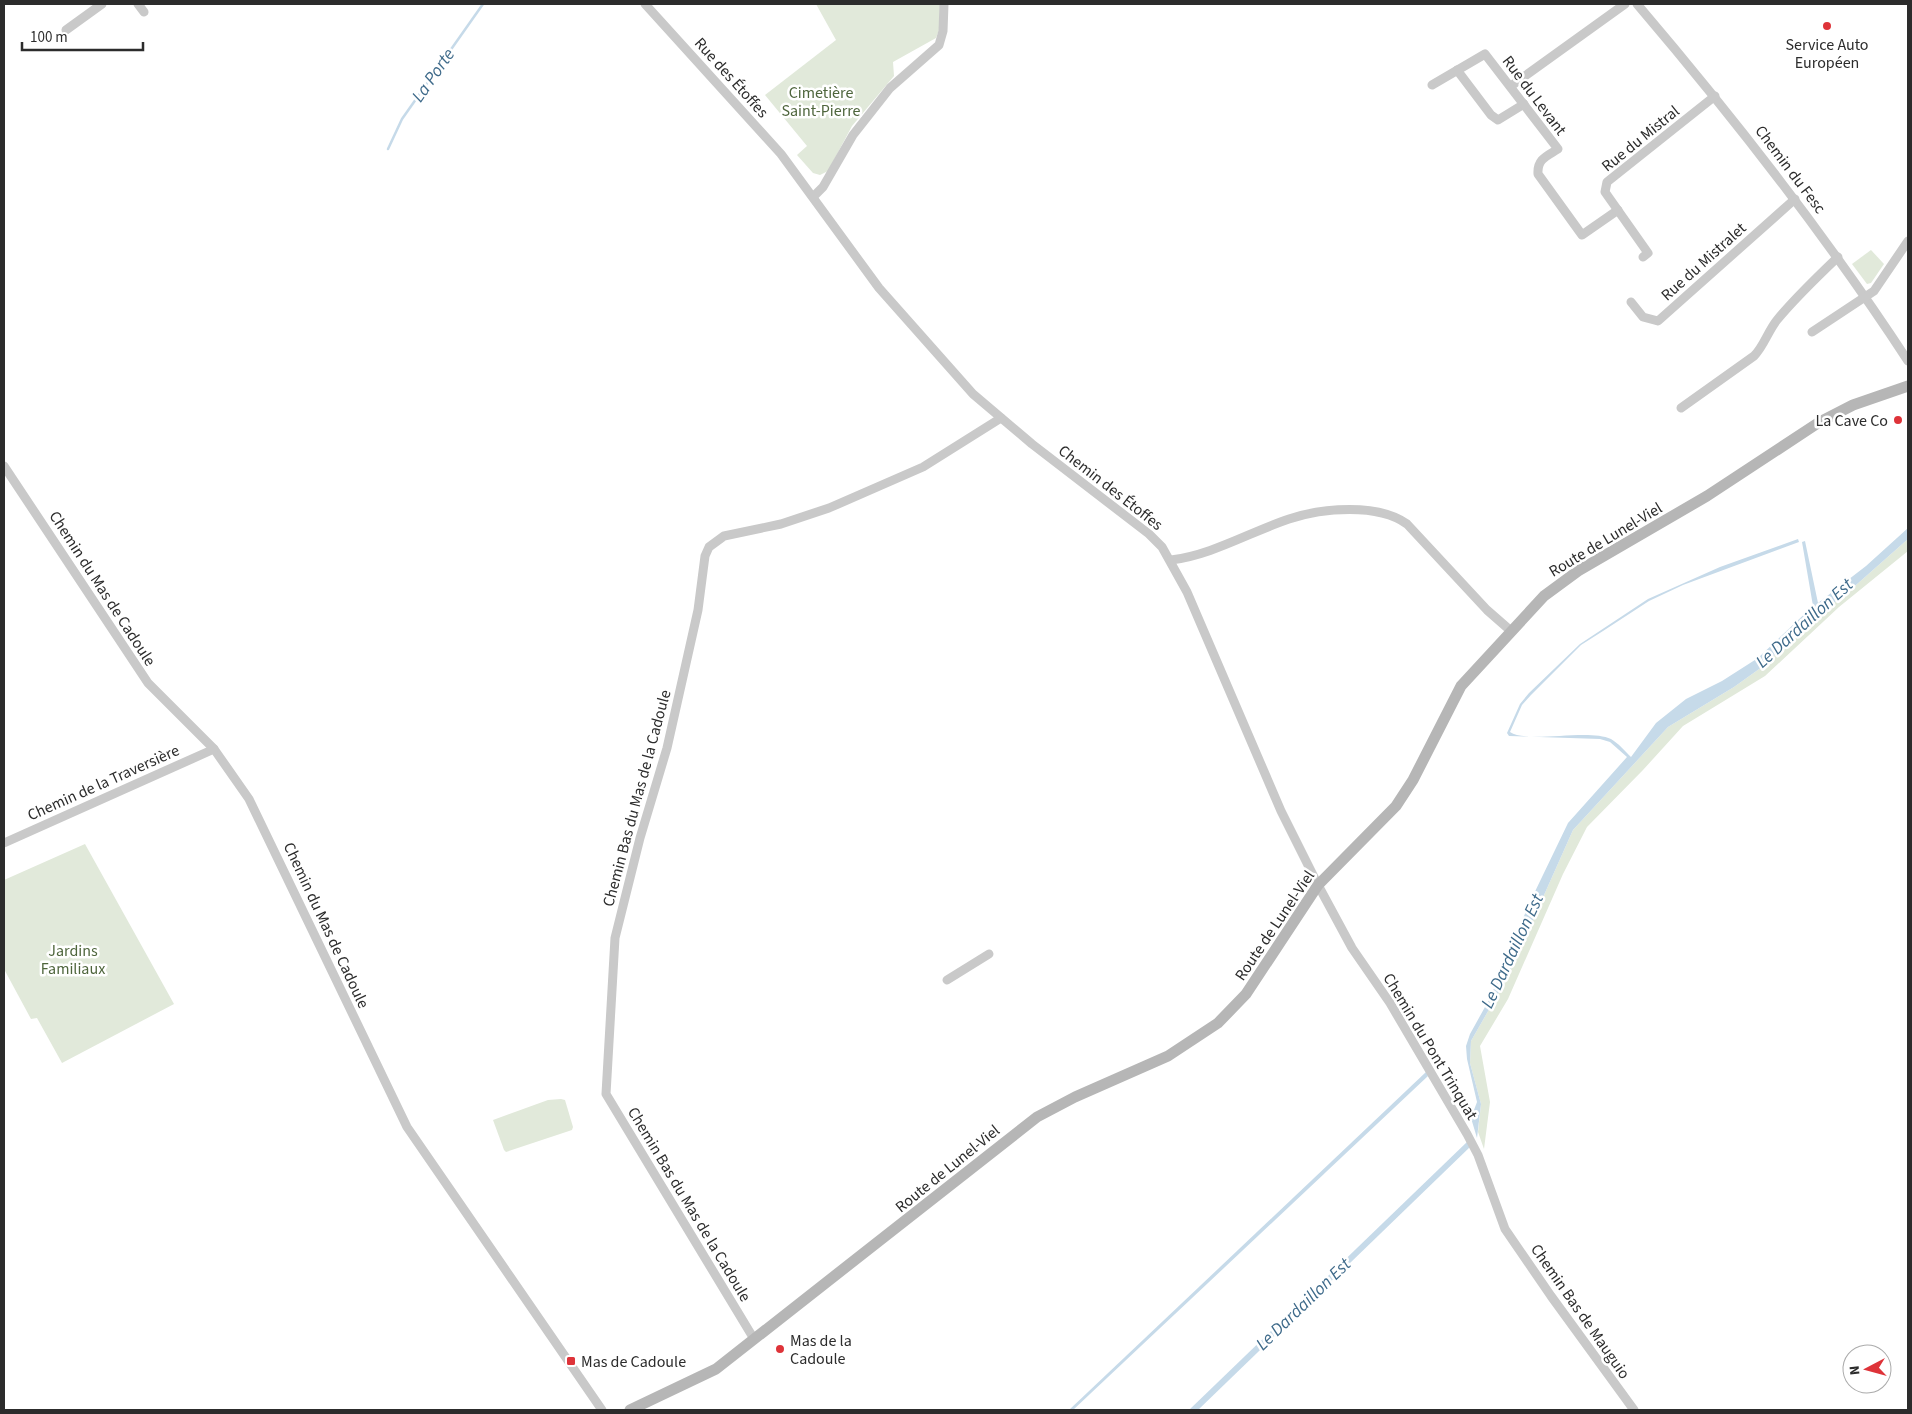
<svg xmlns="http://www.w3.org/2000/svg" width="1912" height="1414" font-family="'Source Sans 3',sans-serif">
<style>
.green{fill:#e1e9da}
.water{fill:#c6dae9}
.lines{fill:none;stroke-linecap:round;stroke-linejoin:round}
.stream{stroke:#c6dae9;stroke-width:2.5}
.street{stroke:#c9c9c9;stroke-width:9}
.secondary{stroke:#b6b6b6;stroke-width:11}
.poi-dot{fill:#de3339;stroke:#fff;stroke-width:2}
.labels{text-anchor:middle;stroke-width:5;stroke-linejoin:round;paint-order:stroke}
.poi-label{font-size:16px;fill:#2c2c2c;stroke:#fff;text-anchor:start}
.street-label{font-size:16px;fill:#2c2c2c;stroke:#fff}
.park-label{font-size:16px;fill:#4e653c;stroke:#fff}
.water-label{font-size:18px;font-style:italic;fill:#3e6a8a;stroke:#fff}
</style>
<rect width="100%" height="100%" fill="#fff"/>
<g class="green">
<path d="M816,4H940L939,30L936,38L893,62L894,76L852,126L828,171L820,175L813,173L797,155L807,146L765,95L836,40Z"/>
<path d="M1871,250L1884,264L1871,283L1867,284L1852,264Z"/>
<path d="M1908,539V551L1839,607L1765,676L1683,726L1643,770L1587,827L1563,874L1508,999L1480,1046L1490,1102L1484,1149L1478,1132L1481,1104L1470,1063L1471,1041L1507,978L1573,830L1668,727L1734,687L1762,667L1811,620L1847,593Z"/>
<path d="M85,844L174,1004L62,1063L37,1018L31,1019L4,969V880Z"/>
<path d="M561,1099L565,1100L573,1127L572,1130L506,1152L504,1150L493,1120L548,1100Z"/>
</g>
<g class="water">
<path d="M1908,528V539L1847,593L1811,620L1762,667L1734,687L1668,727L1573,830L1507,978L1471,1041L1470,1063L1481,1104L1477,1138L1471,1118L1477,1102L1467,1059L1466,1046L1470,1034L1490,998L1529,904L1568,823L1627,757L1610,742L1600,739L1509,736L1507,733L1520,704L1529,693L1580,644L1648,599L1720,567L1798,539L1799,542L1683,585L1649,601L1603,631L1581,645L1531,695L1522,705L1510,732C1528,744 1588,728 1611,739C1618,743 1625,751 1631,757L1656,723L1686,699L1722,681L1758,658L1813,606L1802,542L1805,541L1818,603L1866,566Z"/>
<path d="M1426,1072L1428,1076L1073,1410H1069Z"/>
<path d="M1468,1141L1470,1147L1198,1410H1189Z"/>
</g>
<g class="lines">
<path class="stream" d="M388,149L402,119L483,4"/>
<g class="street">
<path d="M138,4L144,12"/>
<path d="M645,4L781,154L879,288L973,394L1032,444L1149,534L1162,547L1187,592L1281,811L1318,885L1352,948L1390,1003L1467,1134L1478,1155L1505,1229L1551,1296L1634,1410"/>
<path d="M1637,4C1735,119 1825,234 1908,361"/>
<path d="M66,30L102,4"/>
<path d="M1457,70L1491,115L1498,120L1524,104"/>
<path d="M1432,85L1485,54L1558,149C1547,156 1537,159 1538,174L1582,235L1618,210"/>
<path d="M1511,86L1625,4"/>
<path d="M814,196L823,187L853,135L890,88L939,45L943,31L944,4"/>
<path d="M1643,257L1648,253L1605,192L1607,182L1715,96"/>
<path d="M1631,302L1643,317L1658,321L1795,199"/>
<path d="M1812,332L1874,291L1908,241"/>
<path d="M1681,408L1754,356C1764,346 1768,331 1777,320C1795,298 1817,277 1838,257"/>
<path d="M4,466L148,683L214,749L249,799L407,1127L602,1410"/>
<path d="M1171,560C1212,555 1250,532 1289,519C1322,508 1378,503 1407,524L1487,610L1511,631"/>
<path d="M4,843L214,749"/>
<path d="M947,980L989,954"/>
<path d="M754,1339L606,1094L615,938L640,838L667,748L698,610L705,556L709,547L724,536L781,524L829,508L923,467L1001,418"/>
</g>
<path class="secondary" d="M630,1410L716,1369L1037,1117L1075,1097L1168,1056L1218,1023L1246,994L1318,885L1396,806L1413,780L1461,686L1544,596L1578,571L1707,496L1818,423L1853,405L1908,386"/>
</g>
<g class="poi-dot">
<circle cx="1827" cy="26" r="5"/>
<circle cx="1898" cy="420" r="5"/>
<circle cx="780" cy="1349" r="5"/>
<rect x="566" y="1356" width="10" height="10" rx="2.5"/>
</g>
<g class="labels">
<g class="poi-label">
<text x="1827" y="50" text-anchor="middle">Service Auto<tspan x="1827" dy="18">Européen</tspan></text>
<text x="1888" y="426" text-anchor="end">La Cave Co</text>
<text x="790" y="1346">Mas de la<tspan x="790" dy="18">Cadoule</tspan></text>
<text x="581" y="1367">Mas de Cadoule</text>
</g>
<g class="street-label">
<text transform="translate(732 77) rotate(48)" y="6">Rue des Étoffes</text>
<text transform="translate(1535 95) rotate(53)" y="6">Rue du Levant</text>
<text transform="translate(1640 138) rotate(-39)" y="6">Rue du Mistral</text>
<text transform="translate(1791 169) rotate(53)" y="6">Chemin du Fesc</text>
<text transform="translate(1703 261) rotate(-42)" y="6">Rue du Mistralet</text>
<text transform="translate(1111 487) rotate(38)" y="6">Chemin des Étoffes</text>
<text transform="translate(1605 539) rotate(-31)" y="6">Route de Lunel-Viel</text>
<text transform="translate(103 588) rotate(57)" y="6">Chemin du Mas de Cadoule</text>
<text transform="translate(103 782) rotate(-24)" y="6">Chemin de la Traversière</text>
<text transform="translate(636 798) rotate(-75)" y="6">Chemin Bas du Mas de la Cadoule</text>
<text transform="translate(327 925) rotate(65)" y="6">Chemin du Mas de Cadoule</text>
<text transform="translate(1274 925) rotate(-56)" y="6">Route de Lunel-Viel</text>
<text transform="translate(1431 1046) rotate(59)" y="6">Chemin du Pont Trinquat</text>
<text transform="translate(947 1168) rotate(-39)" y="6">Route de Lunel-Viel</text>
<text transform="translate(690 1204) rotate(59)" y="6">Chemin Bas du Mas de la Cadoule</text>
<text transform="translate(1581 1311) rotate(55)" y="6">Chemin Bas de Mauguio</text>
</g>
<g class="park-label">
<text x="821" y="98">Cimetière<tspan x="821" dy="18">Saint-Pierre</tspan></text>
<text x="73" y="956">Jardins<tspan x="73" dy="18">Familiaux</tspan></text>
</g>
<g class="water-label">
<text transform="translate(433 75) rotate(-55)" y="6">La Porte</text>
<text transform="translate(1804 623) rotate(-42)" y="6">Le Dardaillon Est</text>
<text transform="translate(1512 951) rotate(-65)" y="6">Le Dardaillon Est</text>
<text transform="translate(1303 1304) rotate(-44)" y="6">Le Dardaillon Est</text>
</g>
</g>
<rect width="1912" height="1414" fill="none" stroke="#2c2c2c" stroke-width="10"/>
<g transform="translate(1867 1369) rotate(264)"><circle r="24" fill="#ffffff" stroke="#ababab"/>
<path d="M0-4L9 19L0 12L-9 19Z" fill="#de3339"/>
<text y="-8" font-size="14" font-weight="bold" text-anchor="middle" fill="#2c2c2c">N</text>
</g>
<path d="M22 42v8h121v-8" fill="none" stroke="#2c2c2c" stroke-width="2.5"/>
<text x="30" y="42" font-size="15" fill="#2c2c2c" stroke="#ffffff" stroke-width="4" paint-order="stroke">100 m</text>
</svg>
